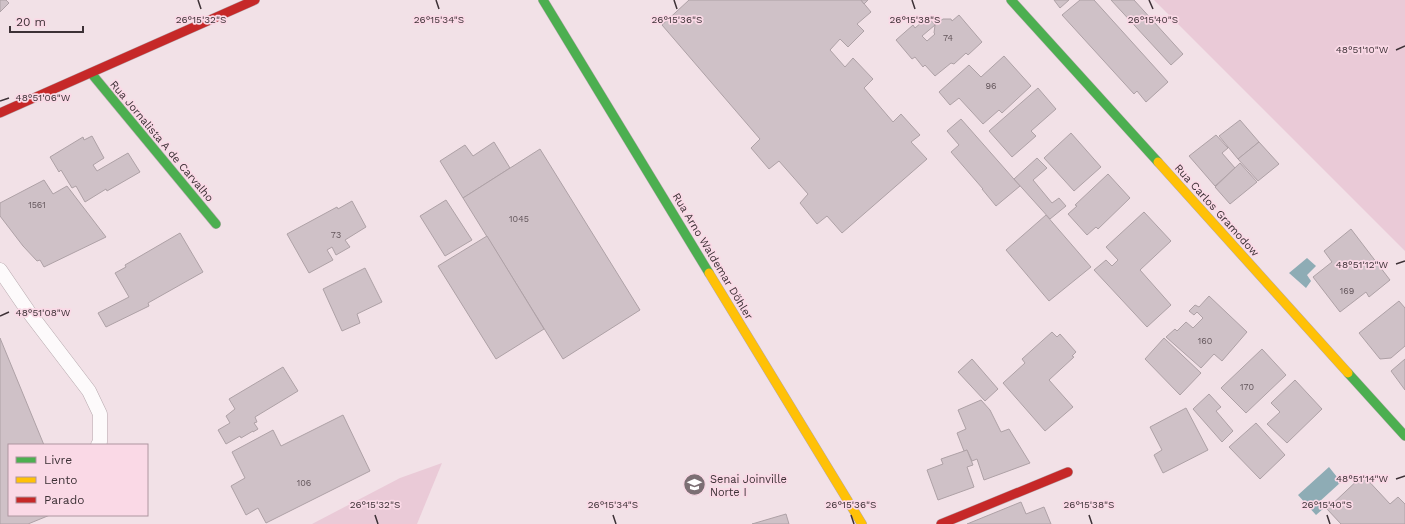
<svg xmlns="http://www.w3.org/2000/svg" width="1405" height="524" font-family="'Work Sans',sans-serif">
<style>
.green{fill:#eacad7}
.water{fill:#8eacb5}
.building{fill:#cfc1c7;stroke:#aea1a6;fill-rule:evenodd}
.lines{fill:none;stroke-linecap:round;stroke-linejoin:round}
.lane-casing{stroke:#b6a8ad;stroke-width:15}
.fast-casing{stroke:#b6a8ad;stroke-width:10}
.slow-casing{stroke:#b6a8ad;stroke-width:10}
.jam-casing{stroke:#b6a8ad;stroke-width:10}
.lane{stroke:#fdfafb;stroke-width:14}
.fast{stroke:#4caf50;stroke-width:9}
.slow{stroke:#ffc107;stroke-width:9}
.jam{stroke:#c62828;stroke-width:9}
.ticks{fill:none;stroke:#3d3136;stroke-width:1.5}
.labels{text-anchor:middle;stroke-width:3.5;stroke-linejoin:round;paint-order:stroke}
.number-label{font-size:9px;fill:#62555a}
.street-label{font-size:11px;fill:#3d3136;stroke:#fad9e6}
.poi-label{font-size:11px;fill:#3d3136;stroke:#fad9e6;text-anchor:start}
.ticks-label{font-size:10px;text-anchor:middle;fill:#3d3136;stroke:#fad9e6;stroke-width:3.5;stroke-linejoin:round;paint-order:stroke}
</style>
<rect width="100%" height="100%" fill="#f2e1e7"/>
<g class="green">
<path d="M1154,0H1405V251Z"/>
<path d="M442,463L417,524H312L400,478Z"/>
</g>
<g class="water">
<path d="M1307,258L1316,266L1307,275L1311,281L1306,288L1289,273Z"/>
<path d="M1329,467L1341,482L1319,502L1324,508L1316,515L1298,495Z"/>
</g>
<g class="building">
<path d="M0,0H6L9,3L0,12Z"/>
<path d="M689,0H861L871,12L857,24L864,31L848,47L840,39L830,50L845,67L853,58L873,79L864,88L893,122L901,114L920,135L911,142L927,159L842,233L827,216L817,224L800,203L808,194L779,161L769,169L751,148L760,139L662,25Z"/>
<path d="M861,0H868L864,4Z"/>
<path d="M1054,0H1069L1060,8Z"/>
<path d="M1080,0H1094L1168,82L1146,102L1137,91L1134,94L1062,15Z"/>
<path d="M1111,0H1134L1183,54L1171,65Z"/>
<path d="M959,15L982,42L968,55L966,53L954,64L951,63L935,76L925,65L923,67L915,57L912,59L896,40L913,25L915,28L928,17L935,25L943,19H951L952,21ZM935,25L934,33L935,34L927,41L922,36Z"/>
<path d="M1004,56L1031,86L1002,113L999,110L983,124L959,98L950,105L939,92L969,65L981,77Z"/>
<path d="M1038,88L1056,109L1031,131L1036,136L1012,157L989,131Z"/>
<path d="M961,119L1020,186L996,206L982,189H983L951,152L959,145L947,131Z"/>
<path d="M1240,120L1259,142L1238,159L1219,136Z"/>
<path d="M1071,133L1101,167L1074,191L1044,158Z"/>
<path d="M1216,135L1228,148L1222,153L1235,168L1215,186L1189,156Z"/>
<path d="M92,136L104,158L93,165L97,171L128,153L140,172L107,191L106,189L85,202L76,186L72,188L61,170L59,172L50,157L83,137L84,140Z"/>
<path d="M494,142L510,168L463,198L440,161L465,145L473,156Z"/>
<path d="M1259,142L1279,164L1258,181L1238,159Z"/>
<path d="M540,149L640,310L563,359L463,198Z"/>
<path d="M1037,158L1047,168L1033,180L1052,203L1059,198L1066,206L1050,219L1014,179Z"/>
<path d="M1240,163L1257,182L1230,204L1215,187Z"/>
<path d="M1108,174L1130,198L1098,229L1096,227L1087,235L1068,214L1077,206L1075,205Z"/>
<path d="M44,180L53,194L67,186L106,237L44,267L40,260L37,261L23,246L0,216V203Z"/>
<path d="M446,200L472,240L445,256L420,216Z"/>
<path d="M352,201L366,227L345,240L350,247L336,255L332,247L327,250L333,260L309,273L287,234L337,207L338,209Z"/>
<path d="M1144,212L1171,241L1140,270L1171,305L1147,327L1094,270L1106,260L1112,266L1118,260L1106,247Z"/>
<path d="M1046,215L1091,267L1049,301L1006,250Z"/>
<path d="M1351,229L1390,280L1369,297L1366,292L1340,312L1313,277L1332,262L1324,251Z"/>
<path d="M180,233L203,272L148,303L149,306L106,327L98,313L129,297L115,273L126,267L125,265Z"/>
<path d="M487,236L544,329L496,359L438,266Z"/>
<path d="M365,268L382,302L357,314L360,323L342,331L323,289Z"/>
<path d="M1209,296L1247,332L1222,361L1214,354L1201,368L1166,337L1175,329L1177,331L1186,322L1193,328L1203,318L1197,312L1194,315L1189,311L1195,305L1199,307Z"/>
<path d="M1399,301L1405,308V346L1391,358L1380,359L1359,333Z"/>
<path d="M1052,332L1057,337L1060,334L1076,352L1072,356L1074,357L1049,380L1073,407L1045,431L1003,383L1025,363L1022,359Z"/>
<path d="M0,338L44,445H9V515H50L28,524H0Z"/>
<path d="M1164,338L1201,373L1180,395L1145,359Z"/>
<path d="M1262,349L1286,375L1246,413L1221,388Z"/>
<path d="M972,359L998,389L985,401L958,372Z"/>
<path d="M1405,359V390L1391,371Z"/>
<path d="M283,367L298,391L255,417L257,422L254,423L258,429L253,432V431L241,438L240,436L226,444L218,430L230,423L226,416L235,409L229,399Z"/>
<path d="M1295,380L1322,409L1287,443L1267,424L1280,412L1271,403Z"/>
<path d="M1209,394L1221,407L1216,411L1233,431L1222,442L1193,409Z"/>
<path d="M981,400L990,410L1001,432L1009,429L1030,463L984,480L977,459L972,461L967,450L964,451L957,433L966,429L958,410Z"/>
<path d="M1186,408L1208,450L1163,473L1154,455L1162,450L1150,427Z"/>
<path d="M343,415L370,471L266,523L258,508L246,515L231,486L245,478L232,452L273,430L281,446Z"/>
<path d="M1256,423L1285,455L1260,479L1229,447Z"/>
<path d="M967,450L973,465L967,467L974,487L938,500L927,470L943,464L941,459Z"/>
<path d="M1363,475L1390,504L1398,497L1405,504V524H1341L1327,509Z"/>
<path d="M1021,502L1026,514L1044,507L1051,524H967Z"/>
<path d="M786,514L789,524H752Z"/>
</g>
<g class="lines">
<defs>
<path id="lane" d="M0,270L28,311L89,391L100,414V442L98,445"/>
<g id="fast">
<path d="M543,0L709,273"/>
<path d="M1011,0L1158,162"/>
<path d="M91,73L216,224"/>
<path d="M1348,373L1405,436"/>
</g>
<g id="slow">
<path d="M1158,162L1348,373"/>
<path d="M709,273L862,524"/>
</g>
<g id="jam">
<path d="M0,113L255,0"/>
<path d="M941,524L1068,472"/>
</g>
</defs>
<use href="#lane" class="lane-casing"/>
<use href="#fast" class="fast-casing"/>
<use href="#slow" class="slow-casing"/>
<use href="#jam" class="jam-casing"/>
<use href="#lane" class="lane"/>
<use href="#fast" class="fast"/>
<use href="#slow" class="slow"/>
<use href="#jam" class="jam"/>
</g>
<path class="ticks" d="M198,0L201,9M436,0L439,9M674,0L677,9M912,0L915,9M1149,0L1153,9M1396,50L1405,46M0,101L9,98M1396,264L1405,261M0,316L9,312M1396,479L1405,476M375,515L378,524M613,515L616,524M851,515L854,524M1089,515L1092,524M1327,515L1330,524"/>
<defs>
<symbol id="university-disc" viewBox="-11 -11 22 22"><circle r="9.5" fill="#7c6f74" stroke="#fad9e6"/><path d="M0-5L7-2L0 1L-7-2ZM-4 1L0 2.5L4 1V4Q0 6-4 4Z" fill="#fff"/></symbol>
</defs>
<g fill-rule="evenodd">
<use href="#university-disc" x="682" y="472" width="25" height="25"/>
</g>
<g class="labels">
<g class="number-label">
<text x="948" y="41">74</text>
<text x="991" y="89">96</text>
<text x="37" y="208">1561</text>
<text x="519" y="222">1045</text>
<text x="336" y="238">73</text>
<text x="1347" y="294">169</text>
<text x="1205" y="344">160</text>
<text x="1247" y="390">170</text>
<text x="304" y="486">106</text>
</g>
<g class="street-label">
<text transform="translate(162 141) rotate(50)" y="4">Rua Jornalista A de Carvalho</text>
<text transform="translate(1217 210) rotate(48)" y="4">Rua Carlos Gramodow</text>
<text transform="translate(713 256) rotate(59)" y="4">Rua Arno Waldemar Döhler</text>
</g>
<g class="poi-label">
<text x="710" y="483">Senai Joinville<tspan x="710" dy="13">Norte I</tspan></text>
</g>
</g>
<g class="ticks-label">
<text x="915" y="23">26°15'38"S</text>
<text x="1153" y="23">26°15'40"S</text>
<text x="201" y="23">26°15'32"S</text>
<text x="439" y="23">26°15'34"S</text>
<text x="677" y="23">26°15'36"S</text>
<text x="1362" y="53">48°51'10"W</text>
<text x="43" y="101">48°51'06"W</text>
<text x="1362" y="268">48°51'12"W</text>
<text x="43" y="316">48°51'08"W</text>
<text x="1362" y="482">48°51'14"W</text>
<text x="375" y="508">26°15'32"S</text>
<text x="613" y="508">26°15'34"S</text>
<text x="851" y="508">26°15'36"S</text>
<text x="1089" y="508">26°15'38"S</text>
<text x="1327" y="508">26°15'40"S</text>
</g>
<rect x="8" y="444" width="140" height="72" fill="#fad9e6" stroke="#ae96a0"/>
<rect x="16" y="457" width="20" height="6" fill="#4caf50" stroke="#ae96a0"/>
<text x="44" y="464" font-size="12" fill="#3d3136">Livre</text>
<rect x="16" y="477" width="20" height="6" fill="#ffc107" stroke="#ae96a0"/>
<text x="44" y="484" font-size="12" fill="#3d3136">Lento</text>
<rect x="16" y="497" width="20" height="6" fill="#c62828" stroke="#ae96a0"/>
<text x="44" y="504" font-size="12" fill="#3d3136">Parado</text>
<path d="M10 26v6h73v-6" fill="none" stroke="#3d3136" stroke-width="2"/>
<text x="16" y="26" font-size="12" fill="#3d3136" stroke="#fad9e6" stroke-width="3" paint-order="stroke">20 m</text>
</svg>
